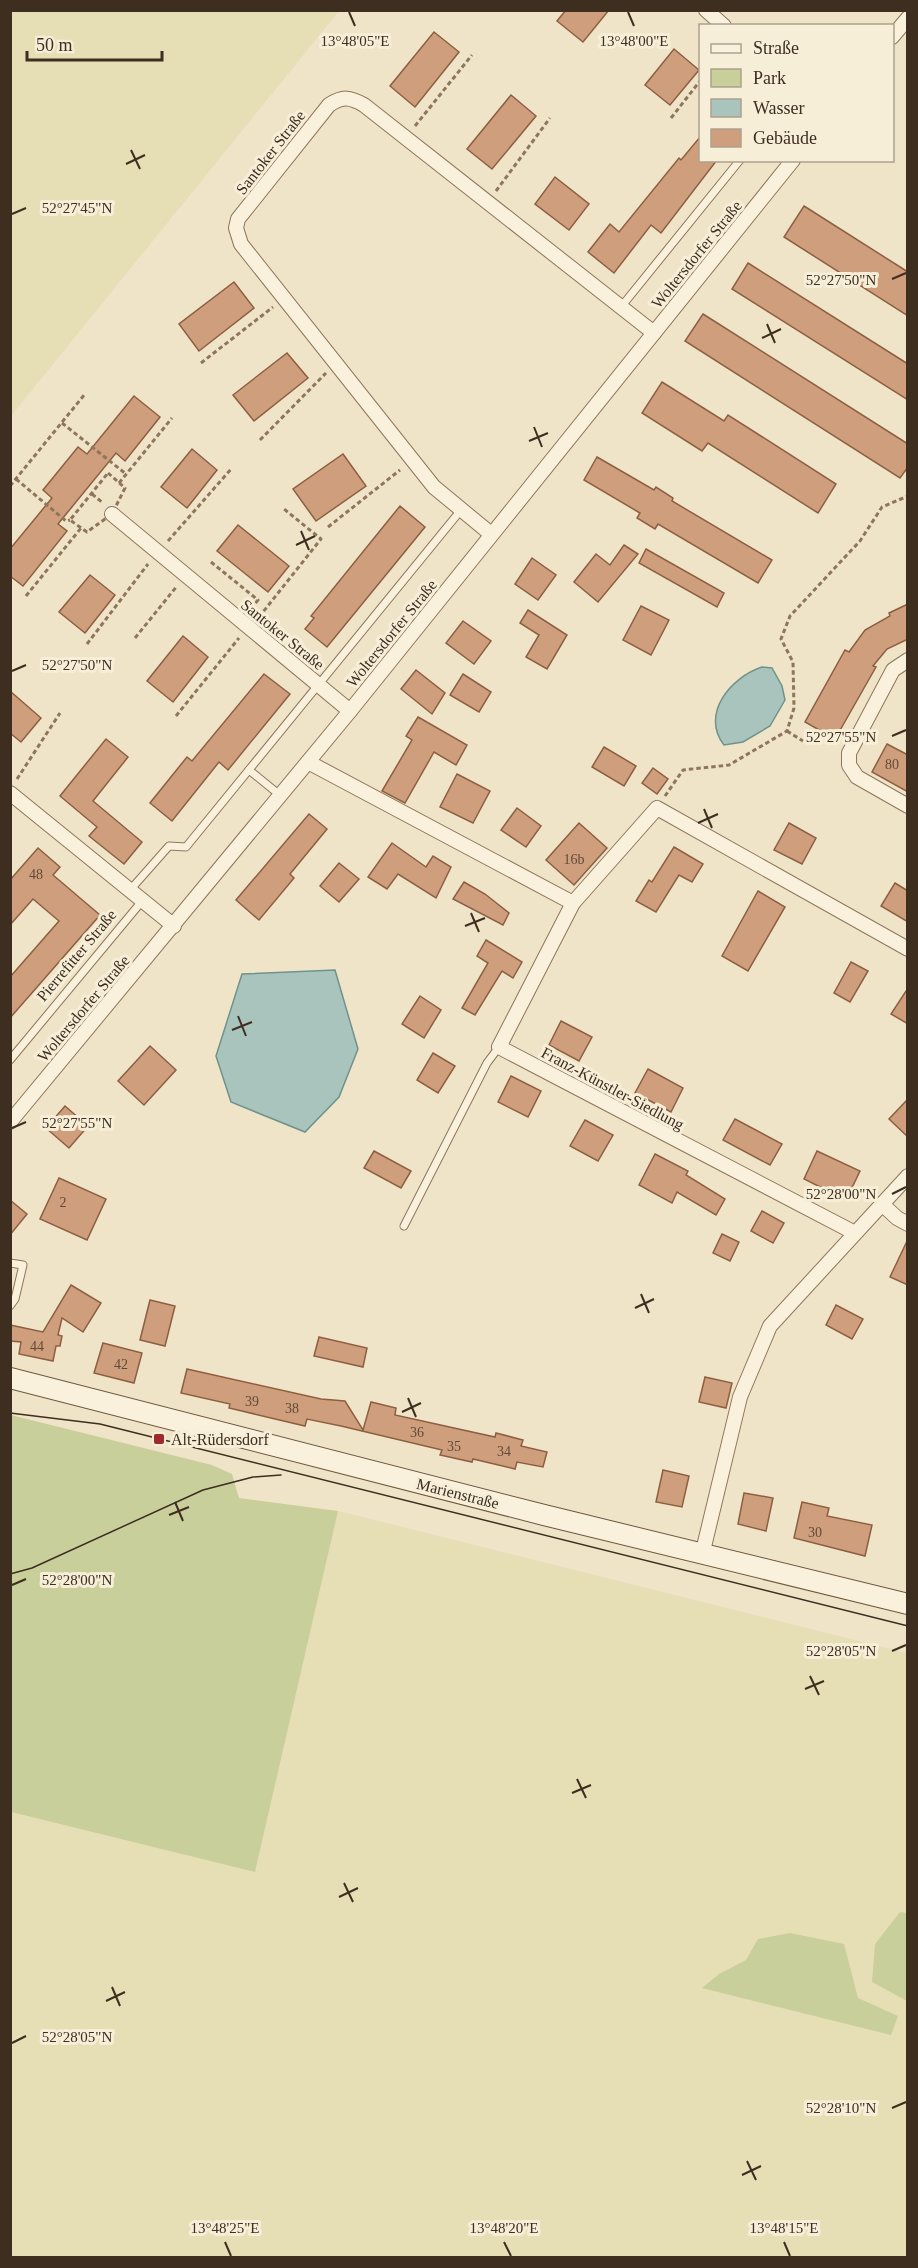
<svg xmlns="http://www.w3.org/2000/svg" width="918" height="2268" font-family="Georgia,serif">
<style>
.farmland{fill:#e6deb5}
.green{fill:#c9cf9b}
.water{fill:#a9c4bc;stroke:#6f938a;stroke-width:1.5}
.building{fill:#cf9f7d;stroke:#8d5f41;stroke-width:1.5}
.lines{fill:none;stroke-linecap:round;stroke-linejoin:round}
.lane-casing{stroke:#8d765c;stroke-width:9}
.street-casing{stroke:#8d765c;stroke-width:16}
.secondary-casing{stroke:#6f573f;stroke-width:22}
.path{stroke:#8d765c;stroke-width:3;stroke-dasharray:4.5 3;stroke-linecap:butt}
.lane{stroke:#faf1dc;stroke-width:7}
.street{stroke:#faf1dc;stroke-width:14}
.secondary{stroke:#faf1dc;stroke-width:20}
.tram{stroke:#3d2e20;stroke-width:1.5}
.ticks{fill:none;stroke:#3d2e20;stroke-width:2}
.poi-dot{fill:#9e2a2b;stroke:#f7eed8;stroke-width:2}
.labels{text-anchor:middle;stroke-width:6;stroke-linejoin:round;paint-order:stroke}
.number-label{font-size:14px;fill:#624a37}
.street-label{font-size:16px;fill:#3d2e20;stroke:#f7eed8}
.poi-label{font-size:16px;fill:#3d2e20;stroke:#f7eed8;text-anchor:start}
.ticks-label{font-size:15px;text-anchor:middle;fill:#3d2e20;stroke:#f7eed8;stroke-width:6;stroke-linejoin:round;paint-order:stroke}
</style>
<rect width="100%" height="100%" fill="#f0e4c8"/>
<g class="farmland">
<path d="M11,10L339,11L11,416L10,11Z"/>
<path d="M338,1511L907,1653V2257L11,2258V1812L255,1872Z"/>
</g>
<g class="green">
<path d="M11,1415L212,1465L232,1474L239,1498L338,1511L255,1872L11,1812Z"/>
<path d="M900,1912L907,1913V2001L872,1982L875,1944Z"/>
<path d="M790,1933L844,1944L858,1998L898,2016L891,2035L702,1988L719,1974L746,1960L758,1939Z"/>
</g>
<g class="water">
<path d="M762,667L772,668L782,686L785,700L770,726L743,742L724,745C700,714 731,677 762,667Z"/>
<path d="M335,970L358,1049L339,1097L305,1132L231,1102L216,1056L242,974Z"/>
</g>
<g class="building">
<path d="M566,10H609L583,42L557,21Z"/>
<path d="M434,32L459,52L415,107L390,86Z"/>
<path d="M674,49L699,70L670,105L645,85Z"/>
<path d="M511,95L536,116L492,169L467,149Z"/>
<path d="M700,137V160H717L661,233L651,225L614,273L588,252L610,224L619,232L679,158L681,160Z"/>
<path d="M555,177L589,204L569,230L535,204Z"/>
<path d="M804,206L908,272V316L784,237Z"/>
<path d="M748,263L908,364V400L732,289Z"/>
<path d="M234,282L254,308L199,351L179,324Z"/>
<path d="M703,314L908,444V467L900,478L685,341Z"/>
<path d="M287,353L308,378L254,421L233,395Z"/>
<path d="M662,382L724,421L728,415L836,484L818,513L708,443L702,451L642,413Z"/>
<path d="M134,396L160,417L125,461L116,453L58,524L67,531L23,586L10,576V549L52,498L43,490L78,447L87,454Z"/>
<path d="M192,449L217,470L187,508L161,487Z"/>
<path d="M343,454L366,486L316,521L293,489Z"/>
<path d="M597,457L654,490L656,487L673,498L672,501L772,560L758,583L658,524L655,529L637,518L640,513L584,480Z"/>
<path d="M400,506L425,527L327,647L305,629L314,618L311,616Z"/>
<path d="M238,525L289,566L268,592L217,551Z"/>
<path d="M624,545L638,554L598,602L574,582L596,554L610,565Z"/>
<path d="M646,549L724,593L717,607L639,563Z"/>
<path d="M532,558L556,575L538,600L515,584Z"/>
<path d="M90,575L115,595L85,633L59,612Z"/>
<path d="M908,604V639L887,649L873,666L876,667L835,739L805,722L845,650L849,652L865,630L890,616L889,613Z"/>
<path d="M641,606L669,620L651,655L623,640Z"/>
<path d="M528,610L567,635L547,669L526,657L539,635L520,623Z"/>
<path d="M463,621L491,641L474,664L446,643Z"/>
<path d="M183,636L208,657L173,702L147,681Z"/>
<path d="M416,670L445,693L432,714L401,689Z"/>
<path d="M264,674L290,694L228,770L219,762L172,821L150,803L187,757L192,761Z"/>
<path d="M463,674L491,692L479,712L450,695Z"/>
<path d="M10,691L41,718L21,742L10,733Z"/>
<path d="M418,717L467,745L456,765L434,752L405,803L382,791L412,740L406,736Z"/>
<path d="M106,739L128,757L93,801L142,842L124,864L89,836L97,827L60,796Z"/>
<path d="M887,744L908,755V792L872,772Z"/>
<path d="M604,747L636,766L624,786L592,767Z"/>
<path d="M653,768L668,779L657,794L642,783Z"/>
<path d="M457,774L490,791L473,823L440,807Z"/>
<path d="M517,808L541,826L526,847L501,830Z"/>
<path d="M309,814L327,829L290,874L294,878L259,920L236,900Z"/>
<path d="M579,823L607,848L574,885L546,860Z"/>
<path d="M789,823L816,838L802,864L774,850Z"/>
<path d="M392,843L426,867L433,856L451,867L436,898L398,874L387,889L368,877Z"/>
<path d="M674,847L703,864L692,882L679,875L656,912L636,901L649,880L652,882Z"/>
<path d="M38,848L60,867L53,875L100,915L10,1018V977L59,921L33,899L10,925V880Z"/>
<path d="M339,863L359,879L339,902L320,886Z"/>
<path d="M464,882L485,894L509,913L503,925L453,899Z"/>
<path d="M895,883L908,891V922L881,906Z"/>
<path d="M758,891L785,907L748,971L722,956Z"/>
<path d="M486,940L522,962L513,978L502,971L475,1015L462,1008L488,963L477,956Z"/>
<path d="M851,962L868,971L850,1002L834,993Z"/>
<path d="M908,988V1024L891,1014Z"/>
<path d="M420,996L441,1010L424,1038L402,1024Z"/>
<path d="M561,1021L592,1037L579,1061L549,1045Z"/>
<path d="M150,1046L176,1070L144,1105L118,1081Z"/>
<path d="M433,1053L455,1066L438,1093L417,1080Z"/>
<path d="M648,1069L683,1088L671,1112L635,1093Z"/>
<path d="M511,1076L541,1091L528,1117L498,1102Z"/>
<path d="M908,1099V1137L889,1119Z"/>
<path d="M65,1106L88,1126L69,1148L46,1128Z"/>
<path d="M735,1119L782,1144L770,1165L723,1140Z"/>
<path d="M585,1120L613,1135L598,1161L570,1146Z"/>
<path d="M374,1151L411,1171L401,1188L364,1168Z"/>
<path d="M817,1151L860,1171L846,1200L804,1179Z"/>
<path d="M655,1154L688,1171L686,1175L725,1199L716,1215L677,1192L672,1203L639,1185Z"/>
<path d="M59,1178L106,1199L87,1240L40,1219Z"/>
<path d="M10,1200L27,1214L10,1235Z"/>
<path d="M762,1211L784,1223L773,1243L751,1231Z"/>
<path d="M722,1234L739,1242L730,1261L713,1253Z"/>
<path d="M908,1239V1285L890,1277Z"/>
<path d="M71,1285L101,1303L83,1332L62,1318L58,1335L62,1336L60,1346H56L53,1361L19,1354L21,1342L10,1341V1325L43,1332Z"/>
<path d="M150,1300L175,1306L165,1346L140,1340Z"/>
<path d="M836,1305L863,1319L852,1339L826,1325Z"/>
<path d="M319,1337L367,1348L363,1367L314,1356Z"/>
<path d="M103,1343L142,1353L134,1383L94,1373Z"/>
<path d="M187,1369L321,1399L345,1401L363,1430L371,1402L396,1408L395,1415L495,1437L496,1433L523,1440L521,1446L547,1452L543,1467L517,1462L515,1469L473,1459L472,1462L440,1455L442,1450L341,1426L307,1419L305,1426L229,1408L230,1404L181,1393Z"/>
<path d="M705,1377L732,1383L726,1408L699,1402Z"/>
<path d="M663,1470L689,1476L682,1507L656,1502Z"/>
<path d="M744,1493L773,1498L766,1531L738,1524Z"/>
<path d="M802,1502L829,1508L827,1516L872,1525L865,1556L794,1538Z"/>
</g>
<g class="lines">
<defs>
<g id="lane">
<path d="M621,307L740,160"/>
<path d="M249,770L281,796"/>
<path d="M131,889L169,846L186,847L461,510"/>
<path d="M10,1060L143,900"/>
<path d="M404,1226L487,1063L499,1047"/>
<path d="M10,1263L23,1265L15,1299L10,1306"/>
</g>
<g id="street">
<path d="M706,10L724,26"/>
<path d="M892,37L908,18"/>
<path d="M112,514L350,711"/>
<path d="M491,534L434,487L241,244L236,228L238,219L329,105C343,96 350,97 364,105L654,333"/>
<path d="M908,660L893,670L849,753V765L857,777L908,806"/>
<path d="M308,762L573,903"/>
<path d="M10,793L174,926"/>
<path d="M10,1122L350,711L793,160"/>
<path d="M883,1205L897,1218L908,1224"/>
<path d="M855,1233L499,1047L573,903L657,808L908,949"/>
<path d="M702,1555L740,1397L770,1326L908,1176"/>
</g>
<path id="secondary" d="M10,1378L544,1515L908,1604"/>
</defs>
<use href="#lane" class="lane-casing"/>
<use href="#street" class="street-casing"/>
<use href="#secondary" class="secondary-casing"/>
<g class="path">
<path d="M671,118L700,81"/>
<path d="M415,126L472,55"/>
<path d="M496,191L550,118"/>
<path d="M201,363L273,307"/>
<path d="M62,423L126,474"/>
<path d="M260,440L326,373"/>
<path d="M108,473L125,488L112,514L87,532L70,520Z"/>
<path d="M16,479L66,521L70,520"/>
<path d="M119,483L172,418"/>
<path d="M10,486L85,394"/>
<path d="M92,494L103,503"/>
<path d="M328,527L400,470"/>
<path d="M168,541L232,468"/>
<path d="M211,562L258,600L250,610"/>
<path d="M26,596L81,528"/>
<path d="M259,617L321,539L284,509"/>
<path d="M135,638L177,586"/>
<path d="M87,644L148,564"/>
<path d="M176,716L239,638"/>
<path d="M787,731L803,741"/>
<path d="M17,779L60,713"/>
<path d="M665,796L683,770L729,765L787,731L794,708L793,662L781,639L790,616L860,541L882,507L908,496"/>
</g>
<use href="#lane" class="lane"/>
<use href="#street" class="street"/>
<use href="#secondary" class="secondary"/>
<g class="tram">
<path d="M10,1413L100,1424L908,1626"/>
<path d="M10,1574L32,1568L203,1490L253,1477L281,1475"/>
</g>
</g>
<path class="ticks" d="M349,12L355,26M628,12L634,26M131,150L140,169M126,164L145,155M12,214L26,208M892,279L906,273M767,324L775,343M762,338L781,329M534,427L542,447M529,441L548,433M301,531L309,550M296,545L315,536M12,671L26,665M892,736L906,730M704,809L712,828M698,823L718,814M471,913L479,932M465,926L485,918M238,1016L246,1036M232,1030L252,1022M12,1128L26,1122M892,1194L906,1187M641,1294L649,1313M635,1308L654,1299M408,1398L416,1417M402,1412L421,1403M175,1502L183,1521M169,1515L189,1507M12,1585L26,1579M892,1651L906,1645M810,1676L819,1695M805,1689L824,1681M577,1779L586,1798M572,1793L591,1785M344,1883L353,1902M339,1897L358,1888M112,1987L120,2006M106,2001L125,1992M12,2043L26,2036M892,2108L906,2102M747,2161L756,2180M742,2175L761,2166M225,2242L231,2256M504,2242L511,2256M784,2242L790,2256"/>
<rect class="poi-dot" x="153" y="1433" width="12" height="12" rx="3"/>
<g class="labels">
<g class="number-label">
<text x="892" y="769">80</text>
<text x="574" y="864">16b</text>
<text x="36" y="879">48</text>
<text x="63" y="1207">2</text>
<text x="37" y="1351">44</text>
<text x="121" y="1369">42</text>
<text x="252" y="1406">39</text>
<text x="292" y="1413">38</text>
<text x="417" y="1437">36</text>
<text x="454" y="1451">35</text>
<text x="504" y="1456">34</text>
<text x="815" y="1537">30</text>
</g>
<g class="street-label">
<text transform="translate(270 152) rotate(-52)" y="6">Santoker Straße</text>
<text transform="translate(696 254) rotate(-51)" y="6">Woltersdorfer Straße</text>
<text transform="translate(391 633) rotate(-51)" y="6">Woltersdorfer Straße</text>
<text transform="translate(283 634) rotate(39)" y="6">Santoker Straße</text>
<text transform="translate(76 955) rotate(-50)" y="6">Pierrefitter Straße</text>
<text transform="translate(83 1008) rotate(-50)" y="6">Woltersdorfer Straße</text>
<text transform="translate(613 1088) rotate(28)" y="6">Franz-Künstler-Siedlung</text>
<text transform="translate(458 1493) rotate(14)" y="6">Marienstraße</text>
</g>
<g class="poi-label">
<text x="171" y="1445">Alt-Rüdersdorf</text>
</g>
</g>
<g class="ticks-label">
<text x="355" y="46">13°48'05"E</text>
<text x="634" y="46">13°48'00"E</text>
<text x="77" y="213">52°27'45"N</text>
<text x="841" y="285">52°27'50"N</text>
<text x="77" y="670">52°27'50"N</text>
<text x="841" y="742">52°27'55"N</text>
<text x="77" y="1128">52°27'55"N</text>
<text x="841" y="1199">52°28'00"N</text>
<text x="77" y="1585">52°28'00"N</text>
<text x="841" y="1656">52°28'05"N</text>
<text x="77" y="2042">52°28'05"N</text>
<text x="841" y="2113">52°28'10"N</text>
<text x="225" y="2233">13°48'25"E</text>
<text x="504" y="2233">13°48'20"E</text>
<text x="784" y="2233">13°48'15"E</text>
</g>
<rect width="918" height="2268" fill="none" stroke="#3d2e20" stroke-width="24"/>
<rect x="699" y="24" width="195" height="138" fill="#f7eed8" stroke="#ada18e" stroke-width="1.5"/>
<rect x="711" y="44" width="30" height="9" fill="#faf1dc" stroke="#ada18e" stroke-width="1.5"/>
<text x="753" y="54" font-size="18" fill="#3d2e20">Straße</text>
<rect x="711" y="69" width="30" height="18" fill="#c9cf9b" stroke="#ada18e" stroke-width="1.5"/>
<text x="753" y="84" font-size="18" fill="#3d2e20">Park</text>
<rect x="711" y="99" width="30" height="18" fill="#a9c4bc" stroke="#ada18e" stroke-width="1.5"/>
<text x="753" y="114" font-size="18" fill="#3d2e20">Wasser</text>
<rect x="711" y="129" width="30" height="18" fill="#cf9f7d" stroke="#ada18e" stroke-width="1.5"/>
<text x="753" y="144" font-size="18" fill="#3d2e20">Gebäude</text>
<path d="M27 51v9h135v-9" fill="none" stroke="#3d2e20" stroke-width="3"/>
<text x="36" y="51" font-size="18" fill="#3d2e20" stroke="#f7eed8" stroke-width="4.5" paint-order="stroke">50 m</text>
</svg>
